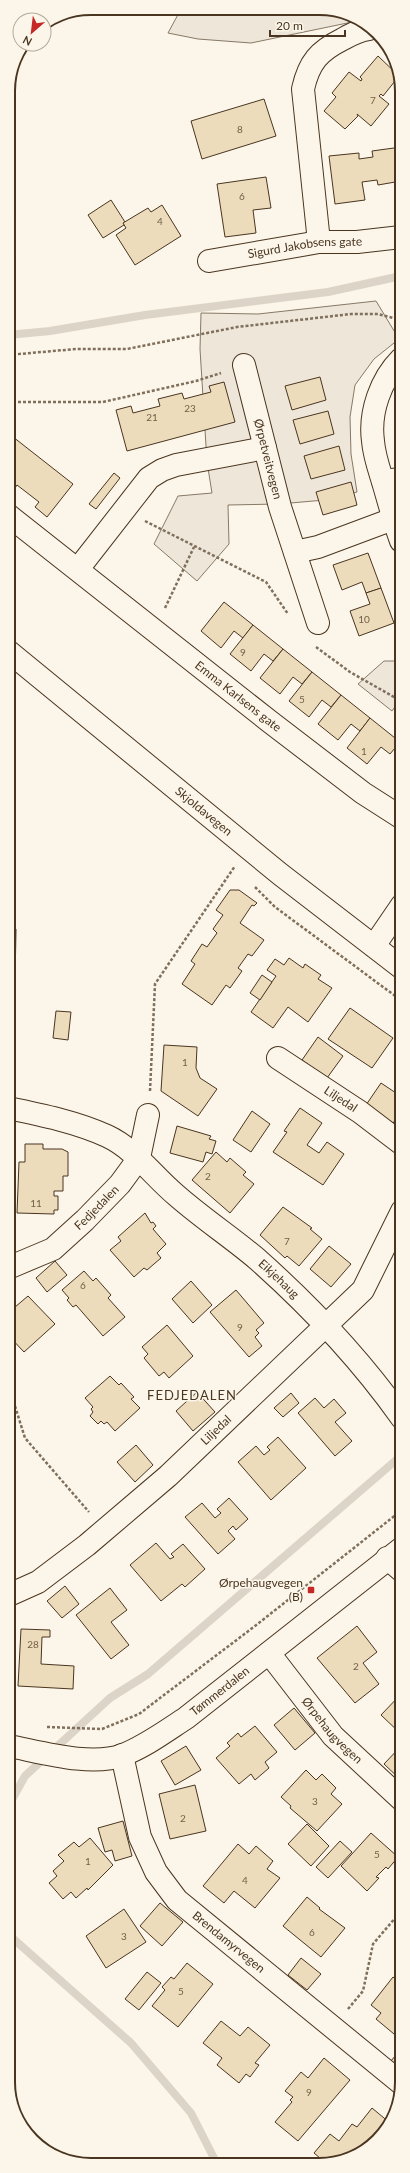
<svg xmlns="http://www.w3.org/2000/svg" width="410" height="2173" font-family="Lato,sans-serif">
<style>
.green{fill:#ede6d9;stroke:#887966}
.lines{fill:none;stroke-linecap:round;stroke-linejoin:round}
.stream{stroke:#dcd4c6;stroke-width:8}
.building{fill:#ecdcbc;stroke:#4a3520}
.minor-casing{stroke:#4a3520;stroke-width:24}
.path{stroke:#7f6f5c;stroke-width:2.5;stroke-dasharray:3 2;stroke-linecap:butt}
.minor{stroke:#fbf6e9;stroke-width:22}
.poi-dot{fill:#c62828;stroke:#fbf6e9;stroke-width:1.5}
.labels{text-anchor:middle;stroke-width:3;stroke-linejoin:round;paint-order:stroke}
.number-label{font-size:10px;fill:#725f47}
.street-label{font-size:12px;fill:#4a3520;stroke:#fbf6e9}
.poi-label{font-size:12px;fill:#4a3520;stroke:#fbf6e9;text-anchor:end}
.neighbourhood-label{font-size:13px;letter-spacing:1px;fill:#4a3520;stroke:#fbf6e9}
.rim{fill:none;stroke:#4a3520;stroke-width:2}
</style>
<rect width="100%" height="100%" fill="#fbf6e9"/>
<g class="green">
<path d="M181,9L340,11L357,21L251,43L198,39L168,33Z"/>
<path d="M376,301L399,339L374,359L355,385L350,417L351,454L357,492L325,500L279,504L228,505L229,544L197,581L154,544L178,496L212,493L207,462L200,349L201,313L258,314Z"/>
<path d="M384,661H401V698L392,711L358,684Z"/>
</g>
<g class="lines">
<g class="stream">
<path d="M8,335L50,331L145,315L328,292L401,276"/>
<path d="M9,1805L25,1776L110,1698L148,1674L402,1455"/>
<path d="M9,1935L131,2043L191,2113L217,2164"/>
</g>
</g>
<g class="building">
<path d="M378,56L399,76L383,96L381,94L379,96L389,104L371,126L357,114L358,116L345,129L324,111L336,97L332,93L349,72L361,81L362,79L360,77Z"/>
<path d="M264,99L276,136L202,159L191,121Z"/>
<path d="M401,147V181L378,185L377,180L362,182L365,200L335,204L329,156L359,153V159L373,157L372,151Z"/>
<path d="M266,177L271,208L253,210L256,233L225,237L217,184Z"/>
<path d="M111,200L125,222L124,225L103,238L88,215Z"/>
<path d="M162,205L181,236L135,265L116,235L126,228L123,223L148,208L151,212Z"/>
<path d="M320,377L326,400L292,410L285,386Z"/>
<path d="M224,382L235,422L127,451L116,410L131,406L133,413L160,406L158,399L182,393L184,399L211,392L209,386Z"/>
<path d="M328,411L334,434L300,444L293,420Z"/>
<path d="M8,433L73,484L47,517L35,507L39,502L17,485L13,491L8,487Z"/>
<path d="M339,446L345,470L311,479L304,456Z"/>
<path d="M114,473L120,478L96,509L89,504Z"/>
<path d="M351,482L357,505L323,515L316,492Z"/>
<path d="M368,553L381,588L366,593L362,582L342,590L333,565Z"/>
<path d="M381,588L394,623L359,636L350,611L370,604L366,593Z"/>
<path d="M224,602L253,625L243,638L234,631L221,648L201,631Z"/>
<path d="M253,625L283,649L273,661L264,654L251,671L230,654Z"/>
<path d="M283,649L312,672L302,684L293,677L280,694L260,678Z"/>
<path d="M312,672L341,695L331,707L322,700L309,717L289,701Z"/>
<path d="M341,695L370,718L360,731L351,724L338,740L318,724Z"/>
<path d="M370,718L400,742L390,754L381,747L367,764L347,748Z"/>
<path d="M230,890H239L257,903L254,906L252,905L240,923L264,940L252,956L248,954L238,968L242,971L230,988L226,985L212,1005L182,984L195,964L191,961L202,944L207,947L217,933L213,929L223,915L216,910Z"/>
<path d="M8,929H16L15,982H8Z"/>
<path d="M289,958L303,968L305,964L321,975L318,979L332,988L308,1022L288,1007L273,1028L251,1012L276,976L267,970L275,959L284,965Z"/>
<path d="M262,975L272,982L260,1000L250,993Z"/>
<path d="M350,1008L393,1038L372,1068L328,1039Z"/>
<path d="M56,1011L71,1012L68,1040L53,1038Z"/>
<path d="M318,1037L343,1056L327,1078L302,1060Z"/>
<path d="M164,1045L197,1047L196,1068L200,1078L217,1089L198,1116L161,1091Z"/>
<path d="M402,1077V1091L395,1086Z"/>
<path d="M381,1083L402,1097V1111L393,1123L366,1105Z"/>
<path d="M300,1108L322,1123L307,1145L319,1153L327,1142L344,1154L323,1185L273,1152L287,1132L284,1131Z"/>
<path d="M252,1111L270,1124L251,1152L233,1140Z"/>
<path d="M177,1126L211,1136L209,1139L216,1141L212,1154L206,1152L203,1162L170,1153Z"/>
<path d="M25,1144H43V1149H62L68,1152V1176H63V1191H54V1196H58V1210H54V1214L17,1213L19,1162H25Z"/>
<path d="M216,1152L227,1162L230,1158L246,1172L243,1175L254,1184L230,1213L192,1180Z"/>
<path d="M283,1207L312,1228L310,1229L322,1239L299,1266L287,1256L285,1258L260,1235Z"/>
<path d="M145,1213L151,1223L153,1222L156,1226L153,1229L166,1244L157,1253L161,1258L147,1270L144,1268L134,1277L110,1250L121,1241L118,1237Z"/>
<path d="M329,1246L351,1264L331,1287L310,1269Z"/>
<path d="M55,1261L67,1275L47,1292L36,1278Z"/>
<path d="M84,1271L93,1281L96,1278L111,1295L108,1298L125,1317L103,1336L76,1305L73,1307L67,1300L69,1298L62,1290Z"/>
<path d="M191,1281L212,1305L193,1323L172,1299Z"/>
<path d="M236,1290L264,1323L256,1330L259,1333L255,1337L262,1346L249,1357L210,1312Z"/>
<path d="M28,1296L55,1324L24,1352L8,1335V1313Z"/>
<path d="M167,1325L193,1356L169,1378L164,1372L159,1376L144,1358L148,1354L142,1347Z"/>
<path d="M110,1376L119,1385L121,1383L134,1397L131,1399L140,1408L115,1431L107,1422L104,1424L101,1421L98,1424L90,1416L93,1412L91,1409L93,1407L85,1398Z"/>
<path d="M197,1392L215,1412L193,1431L176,1411Z"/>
<path d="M291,1393L299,1403L283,1417L274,1408Z"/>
<path d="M315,1398L324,1408L334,1399L346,1413L335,1422L352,1441L335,1456L298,1413Z"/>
<path d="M278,1437L306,1468L271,1500L238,1462L256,1446L264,1455L270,1450L267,1447Z"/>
<path d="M136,1445L153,1465L135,1482L117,1462Z"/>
<path d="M229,1498L248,1519L236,1530L233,1526L228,1531L235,1539L218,1554L185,1517L202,1503L215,1518L221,1513L217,1509Z"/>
<path d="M156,1543L170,1559L174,1557L171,1554L183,1544L205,1569L185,1587L182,1584L161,1601L130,1565Z"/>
<path d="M65,1586L79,1604L62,1618L47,1601Z"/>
<path d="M110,1588L127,1610L111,1622L129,1645L111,1659L76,1615Z"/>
<path d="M357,1626L377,1652L363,1663L379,1684L355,1703L317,1658Z"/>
<path d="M21,1629L50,1630V1637H42L41,1664L74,1666L73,1689L18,1686Z"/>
<path d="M402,1693V1735L381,1715Z"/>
<path d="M294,1708L315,1733L295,1750L274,1725Z"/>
<path d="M255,1726L277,1752L265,1762L269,1768L255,1780L251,1774L239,1784L216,1758L230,1746L227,1743L238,1733L241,1737Z"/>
<path d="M402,1745V1781L384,1764Z"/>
<path d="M186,1746L201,1770L175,1785L161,1761Z"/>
<path d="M306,1770L316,1780L322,1774L336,1788L331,1794L342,1804L317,1831L290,1808L291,1806L281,1797Z"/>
<path d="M195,1785L206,1831L170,1839L159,1794Z"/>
<path d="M123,1821L132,1856L115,1861L112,1850L105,1852L98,1828Z"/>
<path d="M307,1824L329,1846L311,1866L288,1844Z"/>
<path d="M371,1833L398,1857L388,1869L386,1867L376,1877L379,1878L367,1891L341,1866Z"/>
<path d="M90,1838L113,1865L88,1890L87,1888L76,1898L71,1892L63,1899L49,1883L57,1876L53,1871L64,1861L58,1855L74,1842L79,1847Z"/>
<path d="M340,1841L352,1852L328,1878L316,1867Z"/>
<path d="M238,1844L249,1854L256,1846L273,1861L267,1869L280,1878L255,1908L234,1891L224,1903L203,1886Z"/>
<path d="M307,1897L320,1908L319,1909L345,1928L321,1957L283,1926Z"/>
<path d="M160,1903L183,1922L162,1946L140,1926Z"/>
<path d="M124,1909L146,1942L106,1968L86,1936Z"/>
<path d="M301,1958L321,1974L307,1990L288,1975Z"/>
<path d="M187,1963L213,1984L178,2027L152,2006L165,1990L162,1987L171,1977L174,1979Z"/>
<path d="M147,1972L161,1983L139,2010L125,1999Z"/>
<path d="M393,1977L402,1984V2030L400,2028L394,2034L376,2019L381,2013L371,2005Z"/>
<path d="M221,2021L240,2036L248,2027L270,2045L255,2063L259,2065L250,2077L246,2074L239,2083L217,2065L222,2058L203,2043Z"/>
<path d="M402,2048V2071L390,2062Z"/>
<path d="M324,2058L350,2080L298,2141L275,2122L292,2102L290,2100L293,2097L285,2091L301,2072L308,2078Z"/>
<path d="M372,2108L390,2123L378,2141L330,2164H327L314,2153L330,2134L339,2141L352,2124L357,2127Z"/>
</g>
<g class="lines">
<defs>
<g id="minor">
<path d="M319,242L303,89C309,62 319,51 343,39C352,34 359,30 369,29"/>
<path id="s1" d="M209,261L319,242H357L401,237"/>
<path d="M401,359C381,379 369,412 373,441C374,455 379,469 383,482C389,502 394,522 401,541"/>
<path id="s2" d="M244,365L280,507L318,623"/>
<path d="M383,481L401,479"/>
<path id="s3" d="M8,515L269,721L363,793L402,818"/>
<path d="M295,552L318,547L393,519"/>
<path d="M78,569L149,478L162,470L176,465L265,448"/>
<path id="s4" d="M8,651L280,874L402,968"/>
<path d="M374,946L402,905"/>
<path id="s5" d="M278,1058L360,1112L402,1144"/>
<path id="s6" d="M8,1108C42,1115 76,1122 107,1136C135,1149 153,1176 176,1195C202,1218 231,1237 257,1259C311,1307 360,1359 402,1418"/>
<path id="s7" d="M8,1268L53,1249L85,1220L120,1184L139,1158L148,1115"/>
<path d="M387,1558L402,1571"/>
<path id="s8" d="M9,1595L38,1582L87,1545L168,1476L363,1290L402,1211"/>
<path id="s9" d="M269,1653L333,1736L402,1800"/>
<path id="s10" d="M9,1746C41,1752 91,1767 123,1755C146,1746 166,1731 186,1718L402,1548"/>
<path id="s11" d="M122,1755L140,1837L156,1872L177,1900L402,2084"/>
</g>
</defs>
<use href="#minor" class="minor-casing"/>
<g class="path">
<path d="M8,355L76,349H127L237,327L351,314H378L401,320"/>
<path d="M8,402H103L196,381L221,373"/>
<path d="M145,521L266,582L288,614"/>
<path d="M165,608L194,547"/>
<path d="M316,647L350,672L401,701"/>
<path d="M255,887L275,907L402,1001"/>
<path d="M150,1091L155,984L235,866"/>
<path d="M9,1387L25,1438L89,1512"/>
<path d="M47,1727L102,1729L139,1714L255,1626L402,1510"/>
<path d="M348,2009L363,1991L373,1944L402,1910"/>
</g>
<use href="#minor" class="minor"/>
</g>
<rect class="poi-dot" x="307" y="1586" width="8" height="8" rx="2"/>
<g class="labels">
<g class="number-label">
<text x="373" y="104">7</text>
<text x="240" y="133">8</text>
<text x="242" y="200">6</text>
<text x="160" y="225">4</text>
<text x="190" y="412">23</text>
<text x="152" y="421">21</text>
<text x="364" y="623">10</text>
<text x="243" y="656">9</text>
<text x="302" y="703">5</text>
<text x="364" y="755">1</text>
<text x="185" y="1066">1</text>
<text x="208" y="1180">2</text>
<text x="36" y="1207">11</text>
<text x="287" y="1245">7</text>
<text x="83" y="1289">6</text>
<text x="240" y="1331">9</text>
<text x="33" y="1648">28</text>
<text x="356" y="1670">2</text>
<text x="315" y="1805">3</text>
<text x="183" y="1822">2</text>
<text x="377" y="1858">5</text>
<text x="88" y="1865">1</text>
<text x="245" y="1884">4</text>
<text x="312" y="1936">6</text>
<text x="124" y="1940">3</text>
<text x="181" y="1995">5</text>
<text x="309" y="2096">9</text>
</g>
<g class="street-label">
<text dy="4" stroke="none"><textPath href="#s1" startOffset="97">Sigurd Jakobsens gate</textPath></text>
<text dy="4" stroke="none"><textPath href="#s2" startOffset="97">Ørpetveitvegen</textPath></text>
<text dy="4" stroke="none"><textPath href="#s3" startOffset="293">Emma Karlsens gate</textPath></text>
<text dy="4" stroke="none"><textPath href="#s4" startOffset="253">Skjoldavegen</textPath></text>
<text dy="4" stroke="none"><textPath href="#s5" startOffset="75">Liljedal</textPath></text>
<text dy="4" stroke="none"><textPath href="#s7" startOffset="109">Fedjedalen</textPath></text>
<text dy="4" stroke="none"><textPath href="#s6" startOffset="327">Eikjehaug</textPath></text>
<text dy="4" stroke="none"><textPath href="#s8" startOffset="266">Liljedal</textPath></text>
<text dy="4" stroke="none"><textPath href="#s10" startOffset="232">Tømmerdalen</textPath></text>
<text dy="4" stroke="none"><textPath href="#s9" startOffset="100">Ørpehaugvegen</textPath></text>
<text dy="4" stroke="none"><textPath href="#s11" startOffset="224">Brendamyrvegen</textPath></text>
</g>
<g class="poi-label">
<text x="303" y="1587">Ørpehaugvegen<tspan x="303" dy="14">(B)</tspan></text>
</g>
<g class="neighbourhood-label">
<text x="192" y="1400">FEDJEDALEN</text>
</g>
</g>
<path d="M0 0H410V2173H0ZM91 15H319A76 76 0 0 1 395 91V2082A76 76 0 0 1 319 2158H91A76 76 0 0 1 15 2082V91A76 76 0 0 1 91 15Z" fill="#fbf6e9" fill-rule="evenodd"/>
<path class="rim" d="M91 15H319A76 76 0 0 1 395 91V2082A76 76 0 0 1 319 2158H91A76 76 0 0 1 15 2082V91A76 76 0 0 1 91 15Z"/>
<g transform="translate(32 32) rotate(208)"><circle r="19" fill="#fbf6e9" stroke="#b4a999"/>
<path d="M0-3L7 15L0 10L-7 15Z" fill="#c62828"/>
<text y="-6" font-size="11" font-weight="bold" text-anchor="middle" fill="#4a3520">N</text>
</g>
<path d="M270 30v6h75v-6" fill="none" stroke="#4a3520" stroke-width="2"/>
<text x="276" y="30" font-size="12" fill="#4a3520" stroke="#fbf6e9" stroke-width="3" paint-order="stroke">20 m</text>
</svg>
